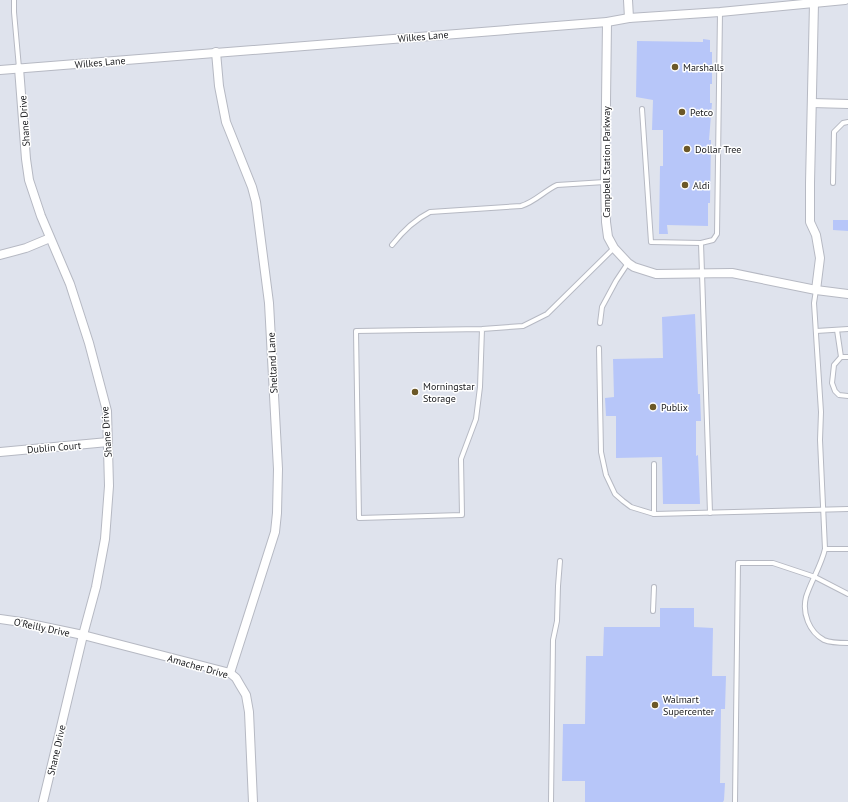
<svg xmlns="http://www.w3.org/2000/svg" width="848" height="802" font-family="'PT Sans',sans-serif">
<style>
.building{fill:#b7c6f9}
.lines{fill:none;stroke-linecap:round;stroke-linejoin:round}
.lane-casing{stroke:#b6b9c3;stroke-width:6}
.street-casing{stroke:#b6b9c3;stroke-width:10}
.lane{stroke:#fff;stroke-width:4}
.street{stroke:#fff;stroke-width:8}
.poi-dot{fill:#6c5827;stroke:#fff;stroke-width:1.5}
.labels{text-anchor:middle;stroke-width:3;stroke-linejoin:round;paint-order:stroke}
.street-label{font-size:10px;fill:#18191c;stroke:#fff}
.poi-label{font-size:10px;fill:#18191c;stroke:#fff;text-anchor:start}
</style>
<rect width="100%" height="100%" fill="#dfe3ed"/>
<g class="building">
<path d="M703,39L710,40V52H712V84H710V103H712L709,140H711L710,203H708V226L667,225L668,234H659L660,166H663V130H652L653,100L636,97L637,41L703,42Z"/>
<path d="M833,220H848V231L833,230Z"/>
<path d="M695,314L698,394H700L701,421H696V456L698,455L700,504H663L662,457L616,458V416H606L605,398L614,397L613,359L663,358L662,317Z"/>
<path d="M660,608H694V627L713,628L712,676H726L725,709H721L720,783H725L724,800L723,802H585V781H562L563,724H585L586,656H603L604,627H660Z"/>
</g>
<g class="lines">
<defs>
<g id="lane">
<path d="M14,0V12L19,68"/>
<path d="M642,109L651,242L701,243L713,240L717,234L720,12"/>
<path d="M833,183L834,132L843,123L848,122"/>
<path d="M701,243L710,513"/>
<path d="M392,245C403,231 414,220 430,212L521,206C535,202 544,191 557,185L605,182"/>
<path d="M816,290L814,303L821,412L820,440L825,549C821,566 811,581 806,597C802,613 809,632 824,640C831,643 840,643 848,643"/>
<path d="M600,323L602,307L616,281L628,263"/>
<path d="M482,329L480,387L476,419L461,459L462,515L359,518L356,331L482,329L523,326L547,314L614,248"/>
<path d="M837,330L841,357H848"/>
<path d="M816,331L848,329"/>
<path d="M599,348L601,452L606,475L615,494L623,501L631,507L654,514L848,509"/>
<path d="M841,357L834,365L832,383L835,391L839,395L848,396"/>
<path d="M654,514V464"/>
<path d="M825,549H848"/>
<path d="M653,611L654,587"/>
<path d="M551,802L553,640L557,621L558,586L560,561"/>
<path d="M735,802L738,563H773L815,577L848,594"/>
</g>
<g id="street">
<path d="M628,0L629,18"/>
<path d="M814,3L810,183V222L816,235L820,258L816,290"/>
<path d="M607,22L605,182L606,222L608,237L614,248L628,263L634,267L656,274L732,273L816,290L848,294"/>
<path d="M216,52L219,86L226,122L252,187L256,202L269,303L278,469L277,513L275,532L230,673"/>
<path d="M19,68L26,159L29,180L41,216L70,284L89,343L107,411L109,486L105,539L96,587L83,635L43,802"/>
<path d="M0,70L607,22L629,18L720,12L845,0"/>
<path d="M812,103L848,104"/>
<path d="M0,255L26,248L50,238"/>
<path d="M0,452L108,442"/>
<path d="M0,619L21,622L83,635L230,673L236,678L240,685L246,695L249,712L253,802"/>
</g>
</defs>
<use href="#lane" class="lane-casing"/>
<use href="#street" class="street-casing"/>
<use href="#lane" class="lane"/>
<use href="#street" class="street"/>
</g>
<g class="poi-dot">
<circle cx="675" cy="67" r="4"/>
<circle cx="682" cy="112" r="4"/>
<circle cx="687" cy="149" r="4"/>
<circle cx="685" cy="185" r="4"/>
<circle cx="415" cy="392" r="4"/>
<circle cx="653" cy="407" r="4"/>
<circle cx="655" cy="705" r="4"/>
</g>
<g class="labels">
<g class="street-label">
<text transform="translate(423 36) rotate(-5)" y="4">Wilkes Lane</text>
<text transform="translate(100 62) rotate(-5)" y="4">Wilkes Lane</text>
<text transform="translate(24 121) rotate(-94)" y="4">Shane Drive</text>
<text transform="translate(606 162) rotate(-90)" y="4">Campbell Station Parkway</text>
<text transform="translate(272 363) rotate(-93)" y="4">Sheltand Lane</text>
<text transform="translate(106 432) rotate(-94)" y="4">Shane Drive</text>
<text transform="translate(54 447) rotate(-5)" y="4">Dublin Court</text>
<text transform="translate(42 627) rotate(12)" y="4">O'Reilly Drive</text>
<text transform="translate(198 666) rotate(16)" y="4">Amacher Drive</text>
<text transform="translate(56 750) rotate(-77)" y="4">Shane Drive</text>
</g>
<g class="poi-label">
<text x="683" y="71">Marshalls</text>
<text x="690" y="116">Petco</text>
<text x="695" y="153">Dollar Tree</text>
<text x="693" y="189">Aldi</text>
<text x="423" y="390">Morningstar<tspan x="423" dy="12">Storage</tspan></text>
<text x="661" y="411">Publix</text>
<text x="663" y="703">Walmart<tspan x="663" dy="12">Supercenter</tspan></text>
</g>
</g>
</svg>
